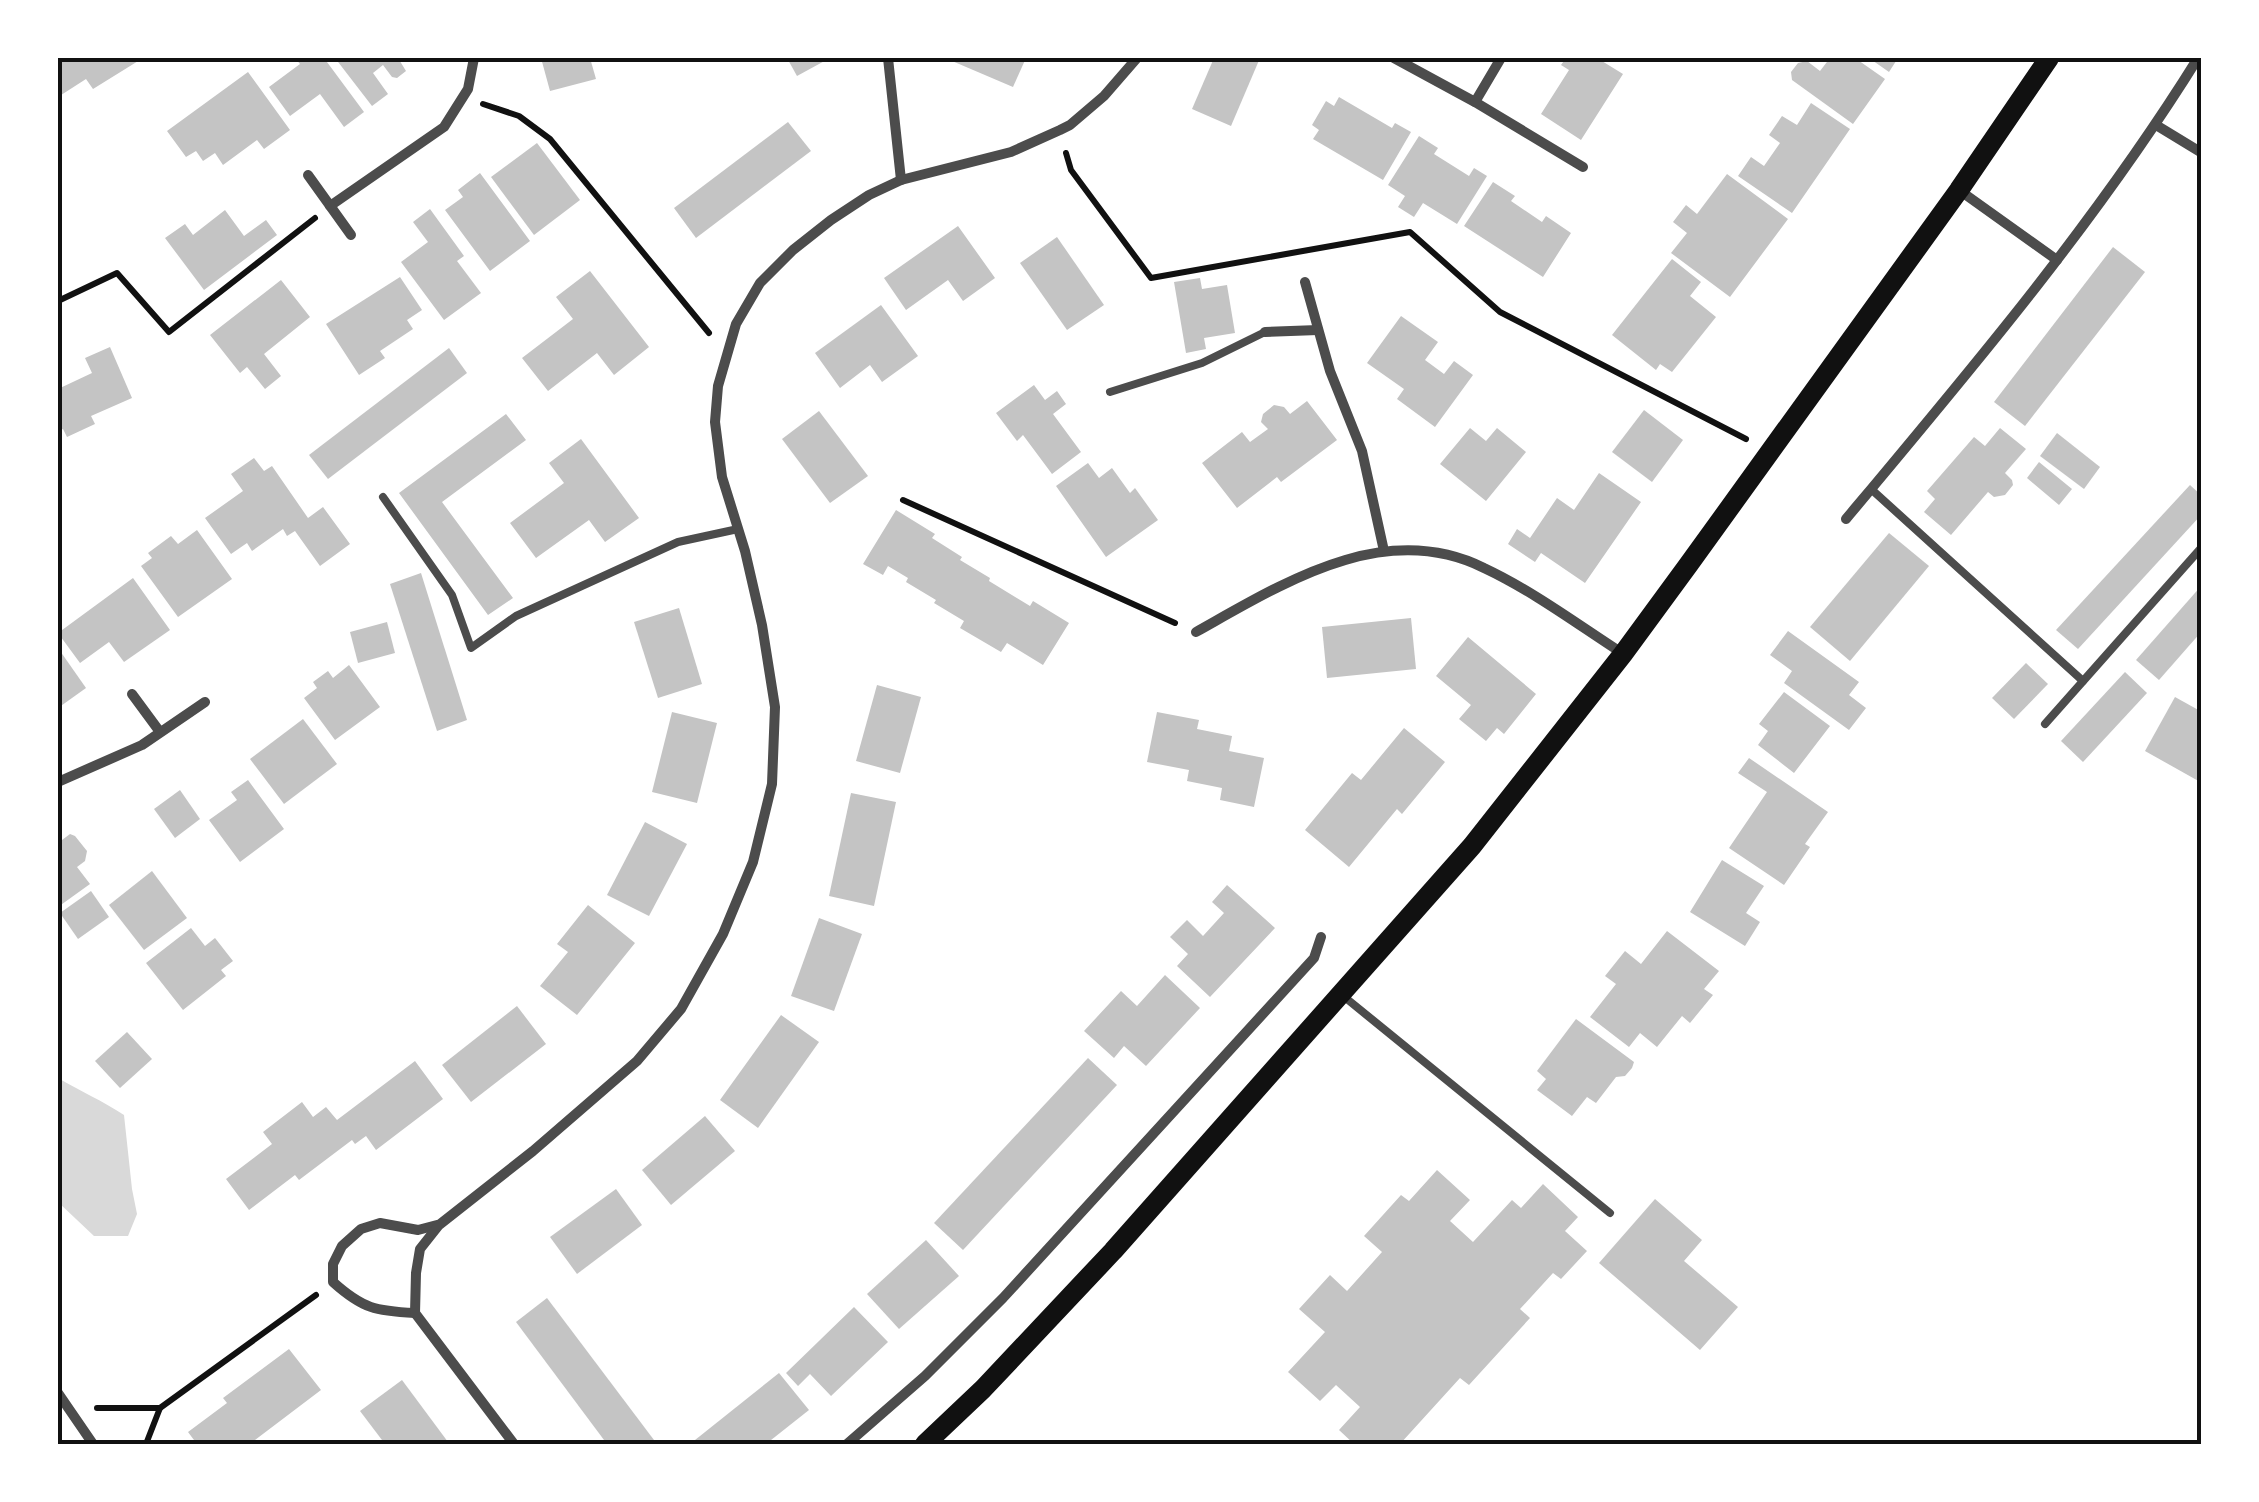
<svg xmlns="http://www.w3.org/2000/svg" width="2259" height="1502" font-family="'IBM Plex Serif',serif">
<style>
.water{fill:#d9d9d9}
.building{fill:#c4c4c4}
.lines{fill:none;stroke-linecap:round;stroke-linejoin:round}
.path{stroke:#111;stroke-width:6}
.service{stroke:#4c4c4c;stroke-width:8}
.minor{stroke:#4c4c4c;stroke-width:10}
.secondary{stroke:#111;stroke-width:20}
.neatline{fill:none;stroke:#111;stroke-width:4}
</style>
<rect width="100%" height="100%" fill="#fff"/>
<path class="water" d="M58,1078C80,1091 103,1101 124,1115L132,1189L137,1214L128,1236H94L58,1202Z"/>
<g class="building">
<path d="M58,58H72L75,62L83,58H143L93,89L86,79L58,97Z"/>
<path d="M295,58H324L364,112L344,127L320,94L290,116L269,87L300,64Z"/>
<path d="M335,58H398L406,71L397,78L392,77L383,65L373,73L388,94L372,106Z"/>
<path d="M541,58H590L596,79L550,91Z"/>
<path d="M787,58H830L797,76Z"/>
<path d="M945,58H1026L1013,87Z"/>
<path d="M1214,58H1260L1231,126L1192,109Z"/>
<path d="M1566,58H1597L1623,74L1581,140L1541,114L1569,70L1561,65Z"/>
<path d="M1830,58H1855L1885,79L1853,124L1792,80L1791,72L1798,63L1807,61L1820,71Z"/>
<path d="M1869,58H1898L1889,72Z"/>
<path d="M248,72L290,130L264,149L257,140L223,165L215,153L203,161L196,151L186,157L167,131Z"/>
<path d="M1339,97L1392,128L1395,123L1411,132L1383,180L1313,139L1319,130L1312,125L1326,101L1334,106Z"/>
<path d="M1811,103L1850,129L1792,213L1738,176L1751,157L1764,166L1780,143L1769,135L1782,116L1797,125Z"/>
<path d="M788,122L811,151L696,238L674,208Z"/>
<path d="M1419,136L1438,148L1434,154L1469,176L1474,168L1487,176L1457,224L1423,203L1414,217L1398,207L1405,196L1388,185Z"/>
<path d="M537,143L580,200L534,235L491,177Z"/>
<path d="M480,173L530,241L490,271L445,210L463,197L458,190Z"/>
<path d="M1727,174L1788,219L1730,297L1671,253L1687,233L1673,222L1686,205L1697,214Z"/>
<path d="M1493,182L1515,196L1511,201L1542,222L1546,216L1571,233L1543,277L1464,226Z"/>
<path d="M430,209L464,256L457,261L481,293L444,320L401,262L428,242L413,222Z"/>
<path d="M225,210L244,236L266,220L277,235L204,290L165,238L185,224L193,235Z"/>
<path d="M958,226L995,278L963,301L948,280L906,310L884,278Z"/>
<path d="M1057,237L1104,305L1067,330L1020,263Z"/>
<path d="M2113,247L2145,272L2025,426L1994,402Z"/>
<path d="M1672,259L1701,282L1690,296L1716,317L1672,372L1660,364L1656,370L1612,335Z"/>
<path d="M590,271L649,347L614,375L597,353L548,391L522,358L573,319L556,297Z"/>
<path d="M400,277L422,310L407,320L413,329L380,351L385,358L359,375L326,324Z"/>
<path d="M1200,278L1202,289L1227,285L1235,333L1204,338L1206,349L1186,353L1174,282Z"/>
<path d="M281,280L310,317L264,354L281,376L265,389L247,367L240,373L210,335Z"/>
<path d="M881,305L918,356L882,382L870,365L840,388L815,353Z"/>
<path d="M1401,316L1438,342L1425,360L1444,374L1454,361L1473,375L1435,427L1397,399L1404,389L1367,363Z"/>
<path d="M110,347L132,398L91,416L95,424L67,437L63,429L58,431V389L92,373L85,358Z"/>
<path d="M449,348L467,373L328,479L309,455Z"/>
<path d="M1034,385L1045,400L1057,391L1066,404L1053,414L1081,452L1052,474L1023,435L1017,441L996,413Z"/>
<path d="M1307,401L1337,440L1281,482L1277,477L1237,508L1202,463L1242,432L1250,442L1268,429L1261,422L1263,414L1274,405L1284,407L1290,414Z"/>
<path d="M1644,410L1683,440L1652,482L1612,452Z"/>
<path d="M819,411L868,476L830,503L782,439Z"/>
<path d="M506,414L526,440L442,502L513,598L488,615L399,493Z"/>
<path d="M1470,428L1486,441L1497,428L1526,452L1486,501L1440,464Z"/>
<path d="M2000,428L2026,449L2005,473L2012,480L2013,485L2005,495L1994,497L1988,492L1951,535L1924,512L1935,499L1927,491L1974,437L1985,446Z"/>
<path d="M2057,433L2100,467L2084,489L2040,456Z"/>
<path d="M581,439L639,518L605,542L589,520L536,558L510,523L564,483L549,463Z"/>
<path d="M254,458L264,471L272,466L308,518L323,507L350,544L320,566L295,531L287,536L283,529L252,551L247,543L231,554L205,518L243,491L231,474Z"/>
<path d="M2039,462L2072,489L2059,505L2027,478Z"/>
<path d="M1088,463L1099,478L1112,468L1130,493L1135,488L1158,520L1106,557L1056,486Z"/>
<path d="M1599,473L1641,502L1585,583L1541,553L1535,562L1508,544L1517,529L1530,538L1557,498L1574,510Z"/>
<path d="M2190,485L2202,496V514L2078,649L2056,630Z"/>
<path d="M896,510L935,534L932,538L962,557L960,560L990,578L989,581L1030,606L1033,601L1069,623L1043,665L1007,643L1001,652L960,628L964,621L934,603L936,600L906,582L908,578L888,566L883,575L863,564Z"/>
<path d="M197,530L232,579L178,617L141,566L152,558L148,553L171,536L178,544Z"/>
<path d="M1889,533L1929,566L1850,661L1810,627Z"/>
<path d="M421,573L467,720L437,731L390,584Z"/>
<path d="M133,578L170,630L124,662L109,642L80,663L58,633Z"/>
<path d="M2202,585V631L2159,680L2136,660Z"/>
<path d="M679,608L702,684L658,698L634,622Z"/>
<path d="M1411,618L1416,669L1327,678L1322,627Z"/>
<path d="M387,622L395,653L358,663L350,632Z"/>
<path d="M1788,631L1859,682L1849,695L1866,708L1849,730L1784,683L1792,671L1770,655Z"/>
<path d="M1468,637L1536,694L1504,734L1497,728L1486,741L1459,719L1471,705L1436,676Z"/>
<path d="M58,648L86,688L58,708Z"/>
<path d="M2026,663L2048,684L2014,719L1992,698Z"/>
<path d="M349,665L380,707L335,740L304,698L317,688L313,682L328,671L333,678Z"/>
<path d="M2125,672L2147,693L2083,762L2061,741Z"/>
<path d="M877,685L921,697L900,773L856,761Z"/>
<path d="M1784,692L1830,726L1794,773L1758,745L1768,731L1759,724Z"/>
<path d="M2175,697L2202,712V783L2145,751Z"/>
<path d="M672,712L717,723L697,803L652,792Z"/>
<path d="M1157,712L1199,720L1197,729L1232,736L1229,751L1264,758L1254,807L1220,800L1222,788L1187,781L1189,770L1147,762Z"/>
<path d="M303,719L337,764L284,804L250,759Z"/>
<path d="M1404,728L1445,762L1402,814L1397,809L1349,867L1305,830L1352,773L1361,780Z"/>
<path d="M1749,758L1828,812L1805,844L1810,847L1784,885L1729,848L1767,792L1738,773Z"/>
<path d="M248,780L284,829L240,862L209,820L237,800L231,792Z"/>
<path d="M180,790L200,819L175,838L154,809Z"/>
<path d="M851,793L896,802L874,906L829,896Z"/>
<path d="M645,822L687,844L649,916L607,895Z"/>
<path d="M58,832L62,840L70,834L75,836L87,851L85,861L77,867L90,884L58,907Z"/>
<path d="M1722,860L1764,886L1746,913L1760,922L1745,946L1690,912Z"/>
<path d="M152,871L187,918L144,950L109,905Z"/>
<path d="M1227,885L1275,928L1210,997L1177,966L1188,954L1170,937L1187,920L1203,936L1224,913L1212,902Z"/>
<path d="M91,891L109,917L78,939L60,913Z"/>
<path d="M588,905L635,943L577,1015L540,986L568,952L557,944Z"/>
<path d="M819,918L862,934L834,1011L791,996Z"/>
<path d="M191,928L205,946L215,938L233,961L221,970L226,976L183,1010L146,963Z"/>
<path d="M1667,931L1719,971L1704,989L1713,995L1690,1023L1682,1016L1657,1047L1640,1033L1629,1047L1590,1017L1616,984L1605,976L1625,951L1641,964Z"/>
<path d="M1165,975L1200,1008L1146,1066L1124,1046L1114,1058L1084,1031L1121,991L1137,1006Z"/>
<path d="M517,1006L546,1044L471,1102L442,1065Z"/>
<path d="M781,1015L819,1042L758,1128L720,1100Z"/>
<path d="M1576,1019L1634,1062L1632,1068L1625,1076L1616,1077L1596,1103L1587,1097L1572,1116L1537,1090L1546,1079L1537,1071Z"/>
<path d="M127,1032L152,1059L120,1088L95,1061Z"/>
<path d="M1088,1058L1117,1085L963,1250L934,1223Z"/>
<path d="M415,1061L443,1099L376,1150L366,1136L355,1144L352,1140L299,1180L295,1175L249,1210L226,1179L272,1144L263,1132L302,1102L313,1117L326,1107L337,1120Z"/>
<path d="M705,1116L735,1151L671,1205L642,1170Z"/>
<path d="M1437,1170L1470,1200L1450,1221L1473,1242L1512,1200L1521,1208L1543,1184L1578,1217L1565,1231L1587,1251L1561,1279L1553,1273L1520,1309L1530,1318L1469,1385L1460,1378L1400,1444H1354L1339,1430L1360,1407L1336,1385L1320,1401L1288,1372L1325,1332L1299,1309L1330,1275L1347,1291L1382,1252L1364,1236L1401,1195L1409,1201Z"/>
<path d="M616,1189L642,1225L577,1274L550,1237Z"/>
<path d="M1655,1199L1702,1240L1684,1261L1738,1307L1700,1350L1599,1263Z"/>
<path d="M926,1240L959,1276L899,1329L867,1294Z"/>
<path d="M547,1298L657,1444H607L516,1322Z"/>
<path d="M854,1307L888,1342L831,1396L810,1374L798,1386L786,1373Z"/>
<path d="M289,1349L321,1390L255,1440L258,1444H197L188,1432L227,1403L223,1398Z"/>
<path d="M779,1373L809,1410L766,1444H690Z"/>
<path d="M402,1380L448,1442L444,1444H385L360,1411Z"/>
</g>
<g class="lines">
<g class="path">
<path d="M483,104L519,116L550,139L709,333"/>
<path d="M1066,153L1071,170L1151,278L1410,232L1500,312L1746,439"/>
<path d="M58,301L117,273L169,332L315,218"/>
<path d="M903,500L1175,623"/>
<path d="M97,1408H160"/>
<path d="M146,1444L160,1408L316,1295"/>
</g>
<g class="service">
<path d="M1110,392L1202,363L1265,332"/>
<path d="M1871,489L2083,681"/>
<path d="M383,497L452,595L471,648L516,616L678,542L738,529"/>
<path d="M2045,724L2202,547"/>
<path d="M1342,995L1610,1213"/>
</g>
<g class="minor">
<path d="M888,58L901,180"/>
<path d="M1394,58L1475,102L1583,167"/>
<path d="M1475,102L1501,58"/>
<path d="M2156,125L2202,153"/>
<path d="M308,175L351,235"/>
<path d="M1959,190L2057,260"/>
<path d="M330,206L444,127L468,89L474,58"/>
<path d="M1305,282L1330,371L1362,451L1384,551"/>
<path d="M1265,332L1318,330"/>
<path d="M1846,519C1970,371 2096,222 2198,58"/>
<path d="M1196,632C1282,584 1384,518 1484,568C1533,591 1577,624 1622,653"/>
<path d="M132,694L160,732"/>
<path d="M58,782L142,745L205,702"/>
<path d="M415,1313C376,1311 363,1309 333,1282V1264L342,1246L361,1229L380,1223L418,1230L437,1225"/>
<path d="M58,1393L93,1444"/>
<path d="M514,1444L415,1313L416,1273L420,1249L439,1225L533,1151L637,1061L681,1009L723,934L753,862L772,784L775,707L762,625L745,551L722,477L715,422L718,386L736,324L760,283L793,250L831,220L869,195L901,180L1011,152L1060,130L1070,125L1104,96L1137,58"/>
<path d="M847,1444L925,1376L1003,1298L1314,958L1321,937"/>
</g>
<path class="secondary" d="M925,1444L983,1389L1113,1251L1472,846L1623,654L1689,564L1959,190L2049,58"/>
</g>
<rect width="2259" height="1502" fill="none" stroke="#ffffff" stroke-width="120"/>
<rect x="60" y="60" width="2139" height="1382" class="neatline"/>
</svg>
